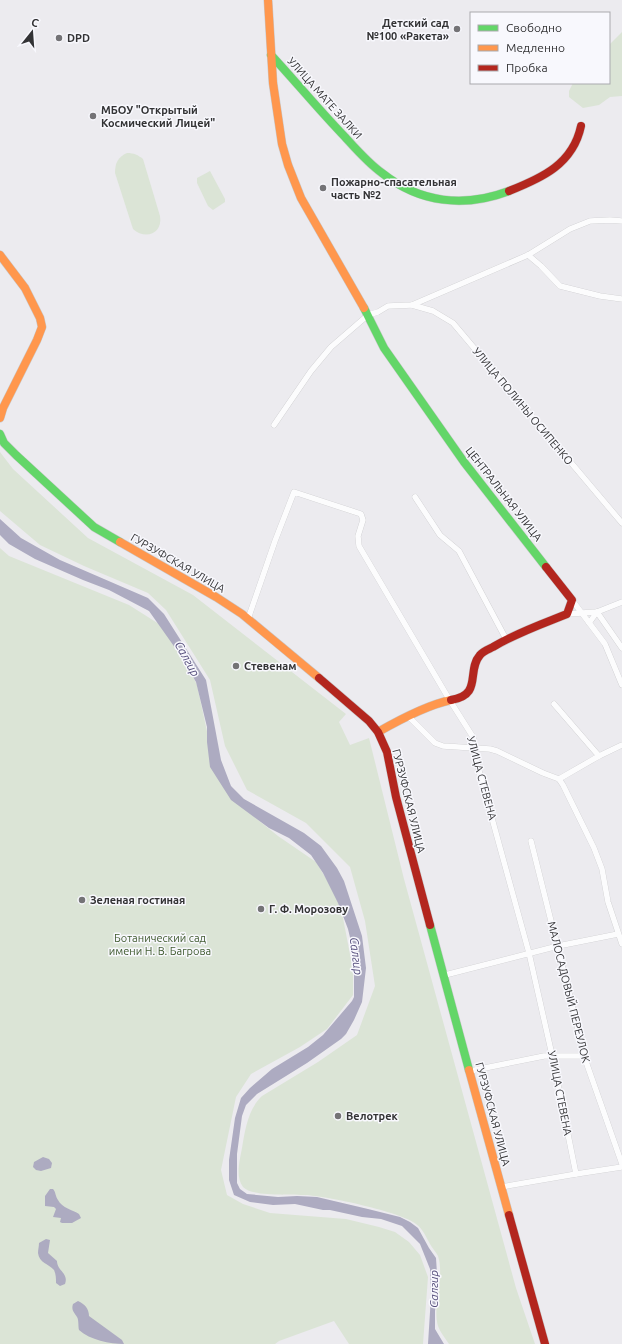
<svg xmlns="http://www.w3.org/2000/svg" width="622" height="1344" font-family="Ubuntu,sans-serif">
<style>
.green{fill:#dbe4d6}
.water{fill:#adabc1}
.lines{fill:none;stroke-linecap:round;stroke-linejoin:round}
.street-casing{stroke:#c8c8ca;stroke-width:6}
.fast-casing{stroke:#c8c8ca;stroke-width:9}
.slow-casing{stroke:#c8c8ca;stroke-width:9}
.jam-casing{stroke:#c8c8ca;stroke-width:9}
.street{stroke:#fcfcfd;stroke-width:5.5}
.fast{stroke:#63d668;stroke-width:8}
.slow{stroke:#ff974d;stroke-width:8}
.jam{stroke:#b3261e;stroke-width:8}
.poi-dot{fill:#747376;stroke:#f8f8fd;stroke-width:1.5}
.labels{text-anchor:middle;stroke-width:3;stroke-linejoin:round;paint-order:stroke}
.poi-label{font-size:11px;font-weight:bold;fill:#333335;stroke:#f8f8fd;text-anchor:start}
.street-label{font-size:11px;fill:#333335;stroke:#f8f8fd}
.park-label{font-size:11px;fill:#405b30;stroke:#f8f8fd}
.water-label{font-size:12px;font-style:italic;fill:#554e7c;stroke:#f8f8fd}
</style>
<rect width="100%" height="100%" fill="#ecebef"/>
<g class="green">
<path d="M622,32V96L610,97L599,105L583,108L569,97V91L573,83H609V45Z"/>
<path d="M127,153C134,153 138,155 143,159L160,216C163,234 145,240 133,229L115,173C115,163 118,157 127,153Z"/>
<path d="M210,171L225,199V202L213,210L208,206L197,183V178Z"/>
<path d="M0,452L13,469L88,538L193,595L346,714L339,722L350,745L369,738L404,879L516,1288L535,1344H449C445,1338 440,1332 438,1326C432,1305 445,1278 438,1256C436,1252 432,1248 430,1244C426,1237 423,1229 416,1224C402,1212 326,1196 305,1195C292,1194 252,1197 243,1187C235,1177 240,1159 242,1148C245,1130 248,1109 262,1096L318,1062L357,1035L375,986L365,921L350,867L306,823L247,790L225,746L210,680L166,610L148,593L84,566L40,545L0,511Z"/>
<path d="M0,548L9,556L129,605L159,624L184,657L197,685L208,736L232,799L278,836L316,862L336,895L343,918L353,970V995L327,1029L300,1047L251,1074L236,1097L221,1170L227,1195L243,1204L270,1213L346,1219L379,1227L395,1232L409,1242L420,1255L428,1277L423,1344H349L334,1321L279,1341L275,1344H0Z"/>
</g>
<g class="water">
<path d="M0,519L21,538L60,560L148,598L164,614L206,680L221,760L231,786L244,799L304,833L321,846L337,868L344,881L362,936L366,968L362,1002L354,1020L346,1034L341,1039L307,1063L257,1094L246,1105L242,1116L237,1154V1183L240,1189L247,1194L278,1197L297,1196L317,1197L368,1209L400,1217L410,1222L418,1228L429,1248L436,1258L438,1289L435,1311V1329L444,1344H428L431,1296L430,1269L420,1244L402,1226L381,1219L362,1217L330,1210H323L295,1204L273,1205L250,1202L234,1195L229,1180V1160L235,1118L241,1098L250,1088L272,1069L308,1047L323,1035L352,1001L354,997V954L348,929L338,903L323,873L311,855L289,838L269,828L231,800L210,767L207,742V727L196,682L183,659L149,611L109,590L83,580L35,559L9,544L0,535Z"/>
<path d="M43,1157L49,1159L52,1163L51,1168L41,1171L36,1170L33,1167L34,1162Z"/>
<path d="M50,1189H53C56,1192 55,1196 58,1200C62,1208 73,1210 79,1214L81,1218L72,1223H62L60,1222L61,1218L53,1217L56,1209L54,1207L45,1206V1196Z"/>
<path d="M46,1239L50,1240L48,1253L57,1261C57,1271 69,1273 65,1284L60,1286L56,1283C56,1279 56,1274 54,1270C49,1264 39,1263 38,1253C38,1250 39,1246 39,1243Z"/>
<path d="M78,1301C85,1304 89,1309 89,1316L122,1340L124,1344C110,1344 90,1340 79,1330C78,1326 79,1320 77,1317C74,1312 71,1310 73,1304Z"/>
</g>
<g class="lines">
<defs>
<g id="street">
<path d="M528,255L541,266L560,286L600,296L622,299"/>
<path d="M412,305L433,311L453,323L622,523"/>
<path d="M274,425L311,371L331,347L368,315L378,312L388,306L412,305L528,255L570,229L590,221L610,220L622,221"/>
<path d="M415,497L440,535L459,551L506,639"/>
<path d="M572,600L605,644L622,685"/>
<path d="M567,614L597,612L622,602"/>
<path d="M248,619L275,541L294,492L361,514L363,520L358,536L359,546L449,699L473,737L476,760L529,953L552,1055L576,1174"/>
<path d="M589,623L597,612L622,648"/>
<path d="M554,704L599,756L622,745"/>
<path d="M408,716L435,743L443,746L490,749L497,751L543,773L559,779L563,785L594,848L602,869L608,902L622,944"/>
<path d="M559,779L599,756"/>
<path d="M531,841L583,1049L584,1056L622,1164"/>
<path d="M445,975L558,946L618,934"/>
<path d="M470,1071L544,1056H584"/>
<path d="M501,1187L576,1174L622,1167"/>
</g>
<g id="fast">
<path d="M271,55C296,82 319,110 345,137C356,149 368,163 382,173C420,203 464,208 509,191"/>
<path d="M364,308L384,348L464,462L546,567"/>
<path d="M0,434L4,443L16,455L94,527L120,542"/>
<path d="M430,925L469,1070"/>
</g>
<g id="slow">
<path d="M268,0L273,83L282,144L288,165L301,198L364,308"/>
<path d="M0,255L25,288L40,318L42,327L37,340L3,408L0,418"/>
<path d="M120,542L216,597L242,614L319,678"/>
<path d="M378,732C399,720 427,705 451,700"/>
<path d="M469,1070L509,1215"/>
</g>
<g id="jam">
<path d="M509,191C542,178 573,164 581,126"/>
<path d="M319,678L369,721L378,732L387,752L396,797L430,925"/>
<path d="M451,700C483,695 466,671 480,655C483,651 489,649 493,647C516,633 542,624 567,614L572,600L546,567"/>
<path d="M509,1215L545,1344"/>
</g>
</defs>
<use href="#street" class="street-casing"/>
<use href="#fast" class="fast-casing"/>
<use href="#slow" class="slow-casing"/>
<use href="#jam" class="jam-casing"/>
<use href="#street" class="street"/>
<use href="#fast" class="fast"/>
<use href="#slow" class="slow"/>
<use href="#jam" class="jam"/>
</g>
<g class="poi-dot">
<circle cx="457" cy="29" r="4"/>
<circle cx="59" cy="38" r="4"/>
<circle cx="93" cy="116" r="4"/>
<circle cx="323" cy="188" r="4"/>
<circle cx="236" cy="666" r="4"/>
<circle cx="82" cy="900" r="4"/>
<circle cx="261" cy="909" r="4"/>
<circle cx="338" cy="1116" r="4"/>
</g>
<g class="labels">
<g class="poi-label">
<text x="449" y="27" text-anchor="end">Детский сад<tspan x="449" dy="13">№100 «Ракета»</tspan></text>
<text x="67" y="42">DPD</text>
<text x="101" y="114">МБОУ "Открытый<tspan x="101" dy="13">Космический Лицей"</tspan></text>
<text x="331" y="186">Пожарно-спасательная<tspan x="331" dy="13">часть №2</tspan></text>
<text x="244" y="670">Стевенам</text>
<text x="90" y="904">Зеленая гостиная</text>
<text x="269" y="913">Г. Ф. Морозову</text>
<text x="346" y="1120">Велотрек</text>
</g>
<g class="street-label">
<text transform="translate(325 98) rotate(48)" y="4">УЛИЦА МАТЕ ЗАЛКИ</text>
<text transform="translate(523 406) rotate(50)" y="4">УЛИЦА ПОЛИНЫ ОСИПЕНКО</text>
<text transform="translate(504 494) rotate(52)" y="4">ЦЕНТРАЛЬНАЯ УЛИЦА</text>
<text transform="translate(178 563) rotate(30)" y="4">ГУРЗУФСКАЯ УЛИЦА</text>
<text transform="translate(482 778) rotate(75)" y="4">УЛИЦА СТЕВЕНА</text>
<text transform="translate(409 801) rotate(76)" y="4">ГУРЗУФСКАЯ УЛИЦА</text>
<text transform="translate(569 992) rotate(76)" y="4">МАЛОСАДОВЫЙ ПЕРЕУЛОК</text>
<text transform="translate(560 1093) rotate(79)" y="4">УЛИЦА СТЕВЕНА</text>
<text transform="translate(493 1114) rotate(75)" y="4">ГУРЗУФСКАЯ УЛИЦА</text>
</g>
<g class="park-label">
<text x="160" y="942">Ботанический сад<tspan x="160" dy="13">имени Н. В. Багрова</tspan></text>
</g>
<g class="water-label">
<text transform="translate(187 659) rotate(61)" y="4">Салгир</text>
<text transform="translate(356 956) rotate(83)" y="4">Салгир</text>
<text transform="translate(434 1289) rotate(-90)" y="4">Салгир</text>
</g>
</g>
<rect x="470" y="12" width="140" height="72" fill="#f8f8fd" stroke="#a9a9ad"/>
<rect x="478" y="25" width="20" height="6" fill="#63d668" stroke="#a9a9ad"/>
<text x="506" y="32" font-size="12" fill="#333335">Свободно</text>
<rect x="478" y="45" width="20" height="6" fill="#ff974d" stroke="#a9a9ad"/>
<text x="506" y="52" font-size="12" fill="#333335">Медленно</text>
<rect x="478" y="65" width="20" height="6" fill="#b3261e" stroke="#a9a9ad"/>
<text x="506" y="72" font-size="12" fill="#333335">Пробка</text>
<g transform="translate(32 32) rotate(17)" stroke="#f8f8fd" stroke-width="3" paint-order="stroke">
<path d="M0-3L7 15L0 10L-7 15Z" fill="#333335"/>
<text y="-6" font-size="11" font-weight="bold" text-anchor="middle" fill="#333335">С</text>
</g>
</svg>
